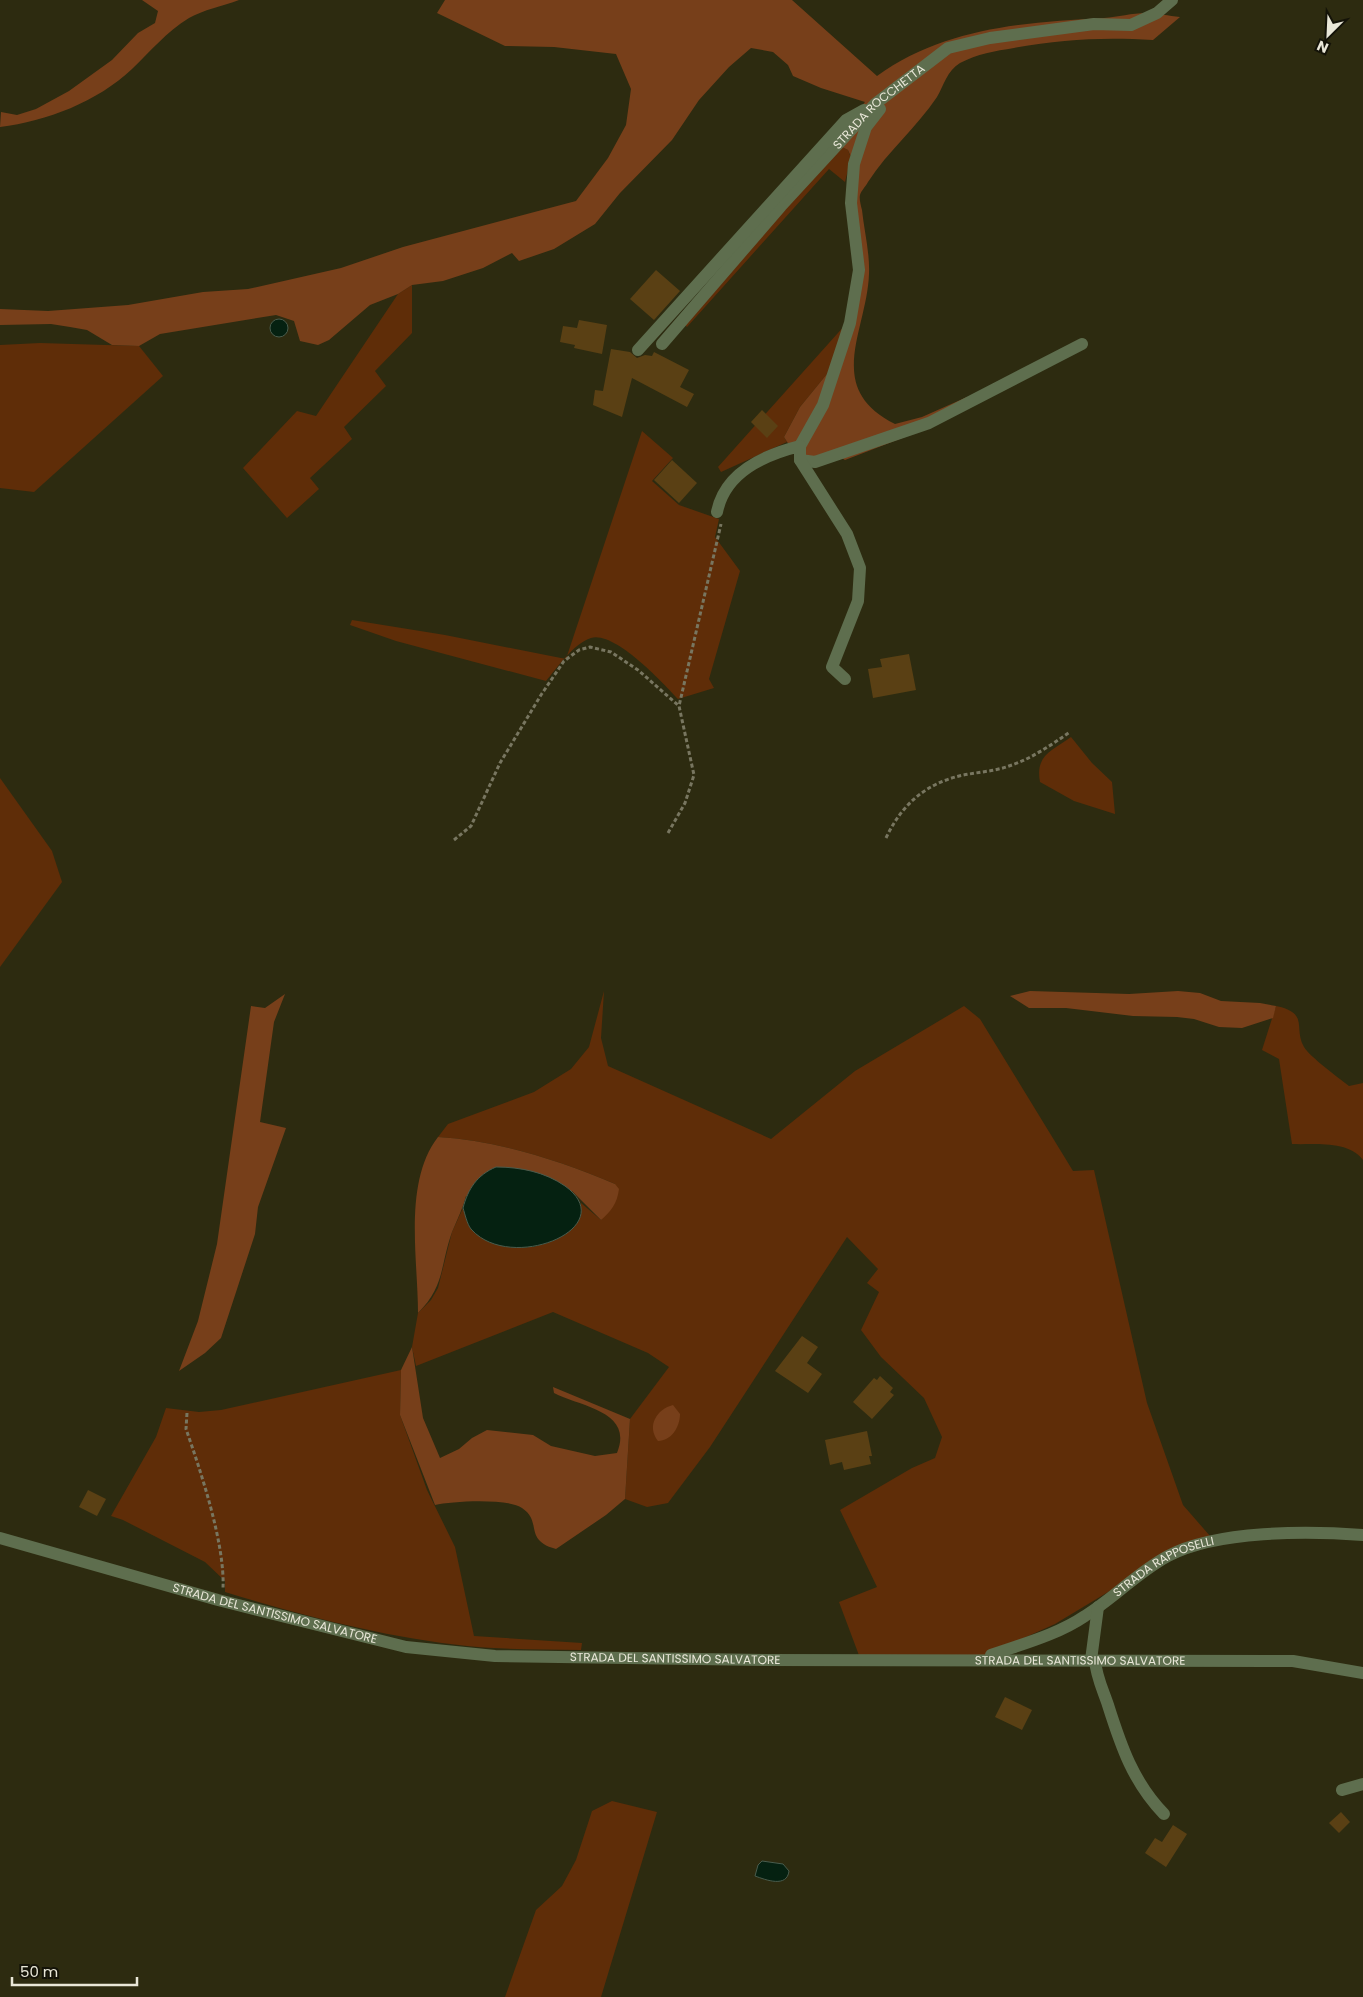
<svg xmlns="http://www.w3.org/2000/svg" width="1363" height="1997" font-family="Poppins,sans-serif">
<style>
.green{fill:#5f2d08}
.forest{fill:#773f1a}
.water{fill:#052111;stroke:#495c4d}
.building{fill:#5a4014}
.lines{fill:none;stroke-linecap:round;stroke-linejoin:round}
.path{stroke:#787660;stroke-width:3;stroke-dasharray:4 2.5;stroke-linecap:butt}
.minor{stroke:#5e6e4e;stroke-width:12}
.labels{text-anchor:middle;stroke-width:5;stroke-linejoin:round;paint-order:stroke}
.street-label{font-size:12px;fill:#e9e7d8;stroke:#141308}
</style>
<rect width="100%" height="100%" fill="#2d2b10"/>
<g class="green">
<path d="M840,146L848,150L851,158L845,182L829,169L687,327L683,323Z"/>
<path d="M412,285V333L375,371L386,386L344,427L352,439L310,478L319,489L287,518L243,468L297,411L316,416L398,294Z"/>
<path d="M846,324L831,369L800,407L784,437L787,442L721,472L718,467Z"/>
<path d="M40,343L139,346L163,376L34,492L0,488V345Z"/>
<path d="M642,431L673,458L652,481L679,505L719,519L715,537L740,571L709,679L714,688L678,699C663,683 615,631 591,638C573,644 558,667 546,681L396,641L350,625L352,620L445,635L566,659Z"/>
<path d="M1071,737L1092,763L1112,782L1115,814L1074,801L1040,782C1035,755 1052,751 1071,737Z"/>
<path d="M0,778L52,851L62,882L0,967Z"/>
<path d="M604,991L601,1038L608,1066L771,1139L855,1071L964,1006L980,1019L1073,1171L1094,1170L1147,1403L1183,1505L1210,1536L1128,1580L1055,1624L986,1655L860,1658L839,1602L877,1587L840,1510L912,1468L935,1458L942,1437L924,1398L881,1357L861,1330L879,1292L867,1283L878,1269L847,1237L710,1447L668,1503L647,1507L625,1499L630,1419L669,1367L648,1353L553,1312L416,1366L412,1347L418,1313L431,1300L438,1288L452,1232L463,1208L471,1228L534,1247L565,1235L581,1215V1203L601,1220L615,1184C558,1160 500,1141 438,1137L448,1124L534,1092L571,1069L589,1047Z"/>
<path d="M1276,1006C1310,1013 1293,1028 1304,1047C1310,1057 1339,1078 1349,1086L1363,1083V1160C1348,1140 1314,1145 1292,1144L1279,1059L1262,1050Z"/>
<path d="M401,1370L400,1415L427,1490L455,1547L474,1636L582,1643L581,1650C543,1649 505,1650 467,1646C385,1637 304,1616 225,1592V1581L205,1562L123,1520L111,1516L156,1437L166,1408L199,1412L221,1410Z"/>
<path d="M612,1801L657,1812L601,1997H505L536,1910L562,1886L576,1860L592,1811Z"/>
</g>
<g class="forest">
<path d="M142,0H239C223,6 203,10 189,18C166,32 150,52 132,69C97,102 47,121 0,127L1,112L17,115L36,109L69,91L112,60L138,33L155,23L158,11Z"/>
<path d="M445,0H792L877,76C943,28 1025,22 1104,18C1118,17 1132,13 1146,13C1157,13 1169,16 1180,17L1153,40C1105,37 1061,39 1014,48C995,51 977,54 960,63C947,71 944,85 937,97C917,127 888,151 868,182C866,186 861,191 860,195C859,199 861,206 862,210C864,230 870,253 869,274C867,331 823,388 895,424L922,417L967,397L936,425L845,460L840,457L816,467L794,453L784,437L800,407L831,369L853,301L856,168L848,150L832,142L865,102L821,88L793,76L788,65L773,52L751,48L729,67L699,100L672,140L620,193L595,224L554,249L519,261L512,253L483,268L443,281L412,285L398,294L370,305L329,340L318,345L300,341L294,321L276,315L160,334L139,346L112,345L87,330L70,327L51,324L0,325V309L48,311L128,305L203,292L248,289L341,268L403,247L576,201L608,158L626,125L631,89L616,54L554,47L505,46L437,13Z"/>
<path d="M1030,991L1129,994L1178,991L1200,993L1221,1001L1260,1003L1276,1006L1273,1018L1242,1028L1219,1027L1194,1019L1177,1017L1133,1016L1066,1008H1029L1010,996Z"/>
<path d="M285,994L274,1022L260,1122L286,1128L258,1207L255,1234L221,1338L205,1353L179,1371L198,1321L217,1244L251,1006L265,1008Z"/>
<path d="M438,1137C500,1141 558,1160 615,1184L619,1189C617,1204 611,1211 601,1220L572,1191L466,1196C463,1208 457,1220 452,1232C440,1266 445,1286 418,1313C418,1259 403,1182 438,1137Z"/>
<path d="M412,1347L423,1418L440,1458L459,1449L472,1438L487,1430L533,1435L551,1446L595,1456L617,1453C634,1411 581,1407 554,1393L553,1387L630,1419L625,1499L606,1515L556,1549C523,1540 543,1522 522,1508C508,1498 452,1501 435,1505L400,1415L401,1370Z"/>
<path d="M673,1405L680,1414C680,1427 671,1441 658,1441C646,1426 657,1409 673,1405Z"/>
</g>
<g class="water">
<circle cx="279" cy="328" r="9"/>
<path d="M496,1167C520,1167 545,1172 565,1186C623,1228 510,1274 471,1229C467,1224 465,1214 463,1208C468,1189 477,1175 496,1167Z"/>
<path d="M762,1861L783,1864L789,1871C787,1888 766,1880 755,1876L758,1865Z"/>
</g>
<g class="building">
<path d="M656,270L680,291L654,320L630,299Z"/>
<path d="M579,320L607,325L602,354L574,348L575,345L560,342L563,326L577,328Z"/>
<path d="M611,349L630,352L637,358L645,355L652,356L654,352L689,370L680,387L694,394L687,407L632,378L622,417L593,405L595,390L603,391Z"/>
<path d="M762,410L778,426L767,438L751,422Z"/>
<path d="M672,460L697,483L679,503L654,480Z"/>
<path d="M909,654L916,690L873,698L868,669L882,667L880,659Z"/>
<path d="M802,1336L818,1347L807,1363L822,1374L808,1393L775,1371Z"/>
<path d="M880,1376L893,1388L890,1392L894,1395L872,1419L853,1402L874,1378L877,1380Z"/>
<path d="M867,1431L872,1456H869L871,1464L844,1470L842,1462L830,1465L825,1440Z"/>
<path d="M88,1490L106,1499L97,1516L79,1507Z"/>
<path d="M1005,1697L1032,1710L1022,1730L995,1717Z"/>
<path d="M1341,1812L1350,1822L1339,1833L1329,1823Z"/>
<path d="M1173,1825L1187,1834L1166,1867L1145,1853L1155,1838L1162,1842Z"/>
</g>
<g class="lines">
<g class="path">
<path d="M668,833L685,803L694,775L679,706L721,524"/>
<path d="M886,838C899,810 919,789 949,779C968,772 990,773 1009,766C1031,759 1051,745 1070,732"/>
<path d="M454,840L471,826L500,763L541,695L564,661L579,650L590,647L611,652L638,670L679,706"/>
<path d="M187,1413L186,1429C201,1472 225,1544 223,1588"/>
</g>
<g class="minor">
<path id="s1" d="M662,344L781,206L875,104L948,48L990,38L1094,24L1131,25L1157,13L1172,0"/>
<path d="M638,350L846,120L864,110"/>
<path d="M800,446L823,405L850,323L859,270L851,203L854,164L866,127L880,109"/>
<path d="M800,460L815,462L929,423L1082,344"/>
<path d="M717,512C725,472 764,455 800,446V460L847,534L860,568L858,601L832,667L845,679"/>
<path id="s2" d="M0,1538L218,1600L406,1647L495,1656L764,1660L1293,1661L1363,1673"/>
<path id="s3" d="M991,1655C1022,1644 1057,1635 1085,1616C1114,1598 1138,1572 1168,1556C1217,1530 1308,1531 1363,1535"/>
<path d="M1091,1660L1098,1607"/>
<path d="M1095,1660C1096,1676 1103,1690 1108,1705C1121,1746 1133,1782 1164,1814"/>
<path d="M1342,1790L1363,1784"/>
</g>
</g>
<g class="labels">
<g class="street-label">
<text dy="4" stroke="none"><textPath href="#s1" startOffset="322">STRADA ROCCHETTA</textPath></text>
<text dy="4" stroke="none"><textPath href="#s3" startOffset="196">STRADA RAPPOSELLI</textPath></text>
<text dy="4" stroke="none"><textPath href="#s2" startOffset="285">STRADA DEL SANTISSIMO SALVATORE</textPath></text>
<text dy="4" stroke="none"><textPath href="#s2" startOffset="690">STRADA DEL SANTISSIMO SALVATORE</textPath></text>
<text dy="4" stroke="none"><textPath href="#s2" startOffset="1095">STRADA DEL SANTISSIMO SALVATORE</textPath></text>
</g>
</g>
<g transform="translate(1328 35) rotate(204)" stroke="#141308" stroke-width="4" paint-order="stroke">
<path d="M0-4L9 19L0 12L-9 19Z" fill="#e9e7d8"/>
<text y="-8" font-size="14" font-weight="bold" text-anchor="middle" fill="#e9e7d8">N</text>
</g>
<path d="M12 1977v8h125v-8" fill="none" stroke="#e9e7d8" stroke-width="2.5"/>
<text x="20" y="1977" font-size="15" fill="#e9e7d8" stroke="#141308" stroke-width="4" paint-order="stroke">50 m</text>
</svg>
